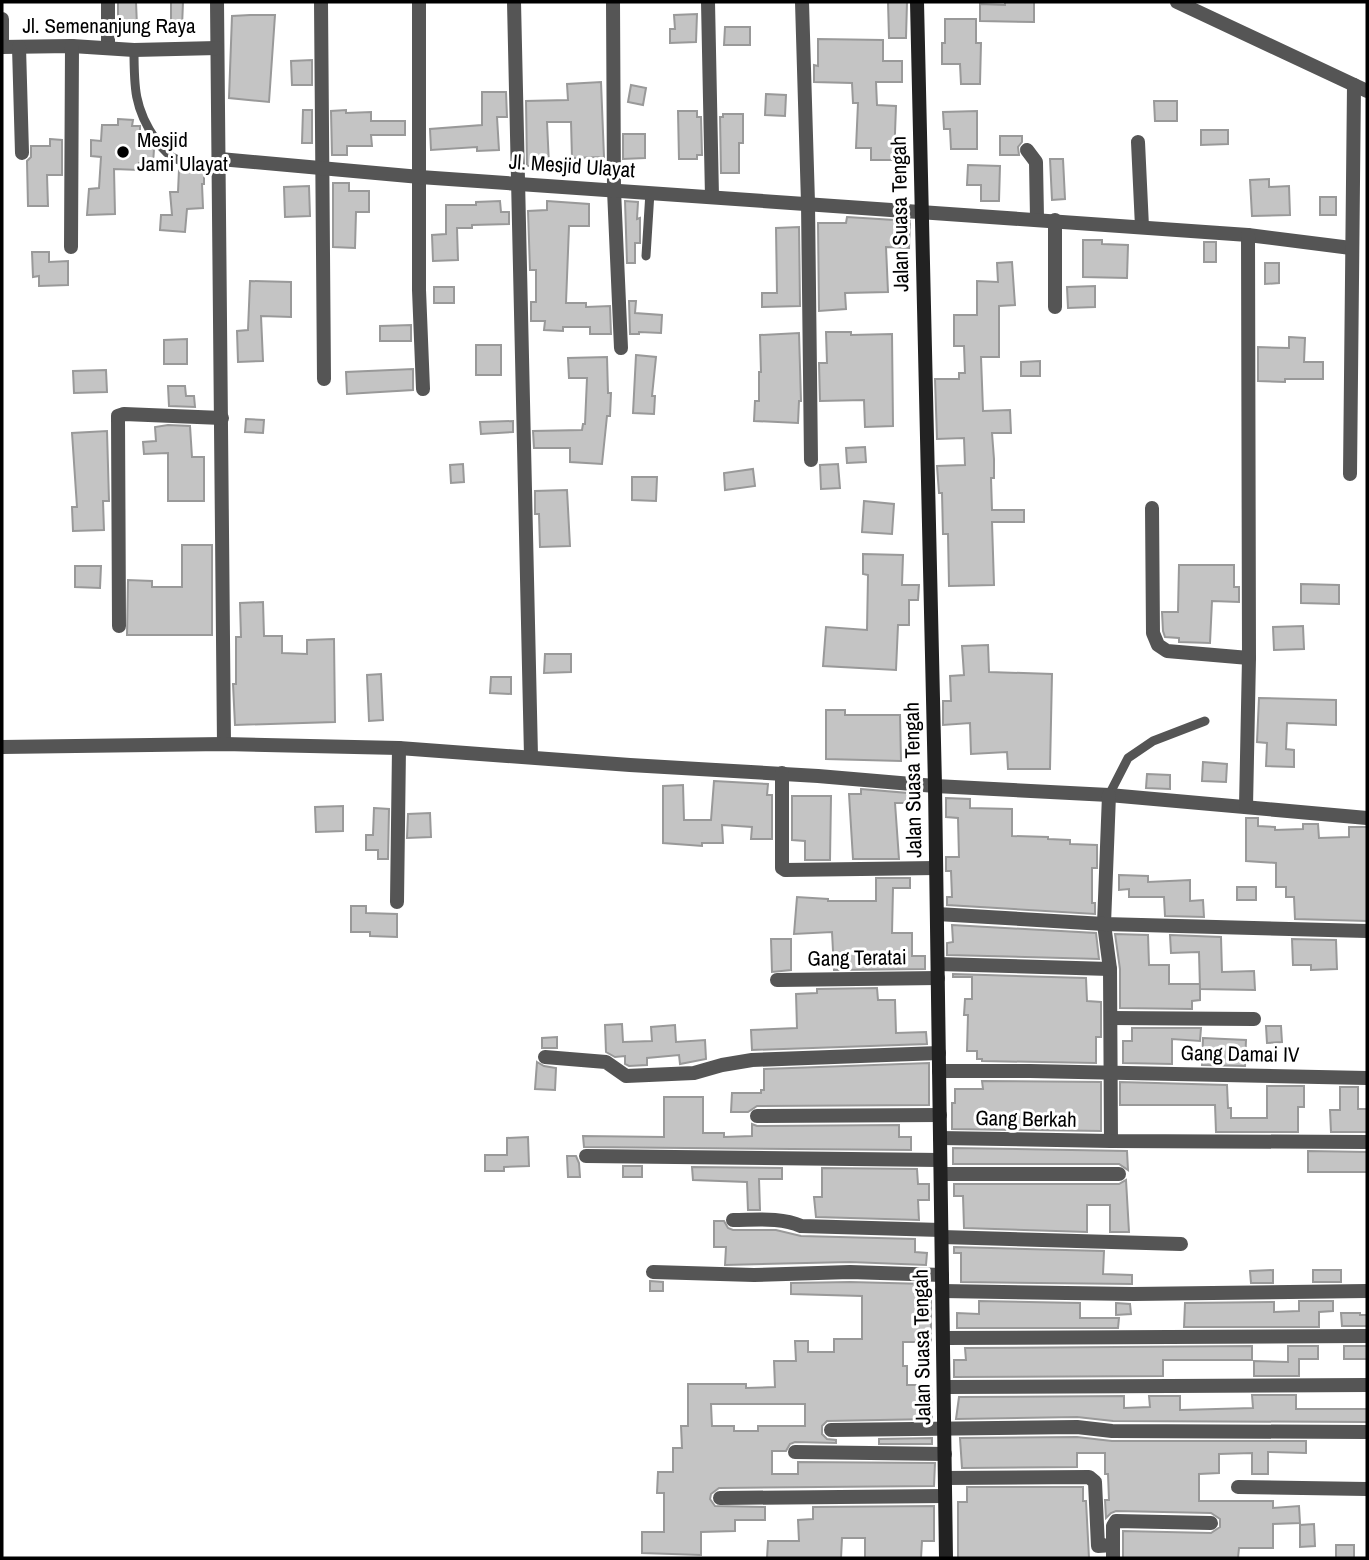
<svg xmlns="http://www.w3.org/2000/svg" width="1369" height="1560" font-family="'Archivo Narrow',sans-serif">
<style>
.building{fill:#c4c4c4;stroke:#999;stroke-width:2;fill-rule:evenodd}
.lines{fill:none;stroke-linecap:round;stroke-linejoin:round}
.lane{stroke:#555;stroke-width:9}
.street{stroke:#555;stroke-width:14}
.secondary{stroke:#222;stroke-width:14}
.poi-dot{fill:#000;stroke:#fff;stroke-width:2.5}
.labels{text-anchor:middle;stroke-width:6;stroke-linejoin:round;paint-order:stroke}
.street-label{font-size:21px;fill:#000;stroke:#fff}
.poi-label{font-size:21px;fill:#000;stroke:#fff;text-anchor:start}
</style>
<rect width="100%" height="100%" fill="#fff"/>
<g class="building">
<path d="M118,2H136L137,26L118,27Z"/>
<path d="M171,2H183L182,27L171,26Z"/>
<path d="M888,2H907L906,38H889Z"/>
<path d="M1005,2H1034V22L980,21V4L1005,5Z"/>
<path d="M697,14L696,42L670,43V29H675L674,15Z"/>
<path d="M250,15H275L269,102L229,98L232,16Z"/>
<path d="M945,19H976V43H981L980,84H961L960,64H942V43H945Z"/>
<path d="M725,27H750V45H724Z"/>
<path d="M818,39L883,40V61H902V82H876L877,105L896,106L894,160H871V148H856L858,103H853L852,83L814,82V65L818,66Z"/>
<path d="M312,60V85H292L291,61Z"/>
<path d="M601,82L604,157L572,158L571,122H547L549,165L527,166L526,101L568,100L567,84Z"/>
<path d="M631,85L646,88L643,105L628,102Z"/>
<path d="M482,92H506L507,117H497L499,150L477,151V147L431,150L430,129L482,125Z"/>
<path d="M766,94L786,95L785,116L765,115Z"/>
<path d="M1154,101H1177V121H1155Z"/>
<path d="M303,110H312V143H302Z"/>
<path d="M346,110V113L371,112V121H405V135H371L372,146H347V155H332L331,111Z"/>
<path d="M678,111H697V117H701L702,155H697V159H679Z"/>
<path d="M977,111V149H951L950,129H944L943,112Z"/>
<path d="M723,114H743V143H739V173H721L720,117H723Z"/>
<path d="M118,119L133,120L132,126H140V140L148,141L154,149L153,164L139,163V170L114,169L115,214L87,215L89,189L99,188L101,157L91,156V140L101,141L102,125H118Z"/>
<path d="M1201,130H1228V144L1201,145Z"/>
<path d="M623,134H645V158L623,159Z"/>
<path d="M1000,136H1022V142L1018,147L1019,155H1000Z"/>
<path d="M50,139L62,140V175H47L48,206H28L27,161L31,157V146H50Z"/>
<path d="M1050,159H1063L1065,199L1052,200Z"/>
<path d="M968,165L1000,166L999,201H981V185H967Z"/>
<path d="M179,169L204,172V184H202L203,208L187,209L185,232L160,230L161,215H172L170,192H178Z"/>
<path d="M1269,179V187L1289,186L1290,215L1252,216L1250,180Z"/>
<path d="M333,183H349V191H369V212H356L355,248L333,247Z"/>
<path d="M309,186L310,216L285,217L284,187Z"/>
<rect x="1320" y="197" width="16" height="18"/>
<path d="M500,201L501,212H509V224L472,225V228H457L458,260L433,261L432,235L446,234V205H476V202Z"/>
<path d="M547,201L589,204V226H569L566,303H586V307L610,306L611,334H590V327H563V331L544,330L545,321H531V302H536V270H530L528,211L547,210Z"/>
<path d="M625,201L638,202L637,219L640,218V243H635V263H627Z"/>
<path d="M847,217L910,221L909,248L886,247L888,292L845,293L846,309L819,311L818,223H846Z"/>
<path d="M799,227L800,306L762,307V293H777L776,228Z"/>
<path d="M1083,240H1102V244L1128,245L1127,278L1083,277Z"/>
<rect x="1204" y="242" width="12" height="20"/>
<path d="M32,252H49V262L68,261V285L39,286V276L33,277Z"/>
<path d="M1012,262L1015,305L999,306V357H981L983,411L1010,410L1011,433H992L994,459V478H991L992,510H1024V522H992L994,585L949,586L948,534H943L942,493H939L937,466L965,465L964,438L937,439L935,379H959V373H965L964,346H954V315H977V281L998,282L997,263Z"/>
<path d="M1265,263H1279V283L1265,284Z"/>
<path d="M250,281L291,282V317L261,316L263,361L238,362L237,331L248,330Z"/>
<path d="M1095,286V307L1068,308L1067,287Z"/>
<rect x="434" y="287" width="20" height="16"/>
<path d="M629,301H636L635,313L662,315L661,333L639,332V334H630Z"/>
<path d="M411,325V341H380V326Z"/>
<path d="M826,332H851V335L892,334L893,426L865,427L864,400L820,401L819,363H827Z"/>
<path d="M799,333L801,401H799L798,423L754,421L755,401H759V372H761L760,335Z"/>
<path d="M1289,337L1305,338L1304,362H1323V379H1285V382L1258,381V347L1289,348Z"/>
<path d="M187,339V364H164V340Z"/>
<rect x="476" y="345" width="25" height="30"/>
<path d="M636,355L656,357L652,396H655L654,414L633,413Z"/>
<path d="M607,357L608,393H611L610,416H607L602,464L570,462V448H534L533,431L582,430L583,424H585L587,378H569L568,358Z"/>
<path d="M1040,361V376H1021V362Z"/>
<path d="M413,369V390L347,394L346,372Z"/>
<path d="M106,370L107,392L74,393L73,371Z"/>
<path d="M168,386H185L186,396H194L195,407L169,406Z"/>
<path d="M246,419L264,420L263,433L245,432Z"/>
<path d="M513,421V432L481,434L480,422Z"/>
<path d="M168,425L190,426L192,457H204V501H168V453L144,454L143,442L156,441L155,427Z"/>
<path d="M107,431L109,501H103L104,530L73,531L72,507H77L72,433Z"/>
<path d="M865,447L866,462L847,463L846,448Z"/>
<path d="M463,464L464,482L451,483L450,465Z"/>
<path d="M838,464L840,488L821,489L820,465Z"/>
<path d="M753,469L755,486L725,490L724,473Z"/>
<path d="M632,477H657L656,501L632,500Z"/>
<path d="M567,490L570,546L540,547L539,514H535V491Z"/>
<path d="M864,501L894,504L892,534L862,532Z"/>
<path d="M182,545H212V635H127L128,580L152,581V587H182Z"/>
<path d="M863,554L903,555L902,585H919L918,600H909V625H898L896,670L823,666L826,627L867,630L868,575L863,574Z"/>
<path d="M1179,565H1234V587H1239V602L1212,601L1210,643L1179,642V638L1165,637L1163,631L1162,612H1178Z"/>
<path d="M75,566H101L100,588L75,587Z"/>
<path d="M1301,584L1339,585V604L1301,603Z"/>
<path d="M263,602L264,636H282V653L307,654V640L334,639L335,722L235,725L233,684H236V637H241L240,603Z"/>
<path d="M1303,626L1304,649L1274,650L1273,627Z"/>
<path d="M988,645L989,672L1052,674L1050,769H1008L1007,752L971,754L970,723L943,725V701H951L950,676L964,675L962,646Z"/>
<path d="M545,654H571V672L544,673Z"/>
<path d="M381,674L383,720L369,721L367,675Z"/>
<path d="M491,677H511V694L490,693Z"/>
<path d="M1259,698L1336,700V725L1287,723L1286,749L1294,750V767L1266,766L1267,743L1257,742Z"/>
<path d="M826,710H845V715H900L901,761L826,759Z"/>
<path d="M1203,762L1227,764L1226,782L1202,781Z"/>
<path d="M1147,774L1170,775V789L1146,788Z"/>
<path d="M714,781L768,784L767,795H772V839H751L752,827L722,825L723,843H702V846L663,843V786L683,785L684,820H711Z"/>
<path d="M861,789L908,793V803H895L899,859H853L849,794H861Z"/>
<path d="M792,796H831L830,860H805V841L792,840Z"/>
<path d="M946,798L970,799V808L1012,809V836L1048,837V839L1070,840V844L1097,845V868H1092V903H1095V914L947,905V897H952L951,871H946V857H959L958,818L946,817Z"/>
<path d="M343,806V831L316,832L315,807Z"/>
<path d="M374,808L389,809L388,859H378V850H366V835H373Z"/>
<path d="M430,813L431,837L407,838L408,814Z"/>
<path d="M1246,818H1258V826L1275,827V830L1303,829V824H1318L1319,838L1349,837V827H1367V921L1295,919L1294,897H1286V887H1276V863L1246,861Z"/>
<path d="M1119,875L1148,876V882L1190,880V901L1203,900L1204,917L1165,916L1164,897H1129V889L1119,890Z"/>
<path d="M876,878H910V888H893L892,933H912V956H925V969L834,970L832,932L794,934L797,897L828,899V901H876Z"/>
<rect x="1237" y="887" width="19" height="13"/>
<path d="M351,906H366V913L397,914V937L370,936V932H351Z"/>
<path d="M952,925L1096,933L1099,959L947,955V943L953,942Z"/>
<path d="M1115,934L1148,935L1149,965H1169V984H1200V1000L1192,1001V1009L1120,1008V969Z"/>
<path d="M1170,935L1221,937L1222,972L1254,971L1255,990L1200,989L1199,952L1171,953Z"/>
<path d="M771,939H791V970L772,972Z"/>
<path d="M1292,939L1336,940L1337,969L1311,970V965H1293Z"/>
<path d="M953,974L1086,978L1087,1001L1101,1002V1037H1096V1063L982,1061V1059H977V1051H967L968,1015H964L965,999H972V977H953Z"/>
<path d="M877,988L878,1000H895L896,1033L926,1032L927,1044L752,1050L751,1030L797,1028L796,994L817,993V989Z"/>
<path d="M622,1024L623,1042L652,1041L651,1027L675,1025L676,1042L705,1040L706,1059L680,1064L679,1055L647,1058V1065L629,1066L625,1064V1056L615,1057L606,1052L605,1025Z"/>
<path d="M1266,1026H1281L1282,1042L1267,1043Z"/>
<path d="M1132,1028H1201L1200,1041L1172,1039V1064L1123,1063V1041H1132Z"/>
<path d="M557,1037V1048H542V1038Z"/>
<path d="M1203,1038L1246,1040L1245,1066L1202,1065Z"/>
<path d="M537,1062L544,1066L556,1068L555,1090L535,1089Z"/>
<path d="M929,1063V1105L757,1106L748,1112H731L732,1093H761V1090H764V1069Z"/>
<path d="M982,1081L1101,1082V1131L952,1129V1103H955V1089H983Z"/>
<path d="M1120,1082L1227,1085L1228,1108H1231V1118H1267V1086H1304V1107H1298V1132H1216L1215,1105H1120Z"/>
<path d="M1340,1087H1358V1109H1367V1132H1331L1330,1110H1340Z"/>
<path d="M664,1097H703V1133H724V1137L752,1136V1124L757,1126L899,1125V1137H911V1150L584,1147L583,1136L664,1137Z"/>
<path d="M528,1137L529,1166L504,1167V1171H485V1155H507V1138Z"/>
<path d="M953,1148L1127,1151L1128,1170L1119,1164H953Z"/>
<path d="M1308,1151L1367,1152V1172H1308Z"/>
<path d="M567,1156H576L579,1163L580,1177H568Z"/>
<rect x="623" y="1166" width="19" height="11"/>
<path d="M692,1167L782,1168V1179H759L760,1210H748L747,1182L693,1180Z"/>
<path d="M822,1168L917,1169L918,1184H929V1200H918L919,1220L816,1217L814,1197H822Z"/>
<path d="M1126,1180L1129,1232H1110V1205H1087V1232L964,1228L963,1196H954V1184H1119Z"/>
<path d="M714,1221H724L728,1228L733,1230H776L801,1236L915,1239V1252L927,1253L926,1265L850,1262L725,1265L726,1247H714Z"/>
<path d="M954,1247L1104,1251L1103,1274L1132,1275V1284L961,1282V1253H954Z"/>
<path d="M1273,1270V1283H1251L1250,1271Z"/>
<rect x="1313" y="1270" width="28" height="12"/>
<path d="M650,1281L663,1282V1291H650Z"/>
<path d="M850,1282L927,1284L926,1300H931V1342H903V1366H907V1385H931L932,1419L827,1421L822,1426V1434L827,1439L836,1440V1443L795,1442L790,1444L786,1451H772V1474H798V1462L935,1463L934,1486L719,1488L711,1494L710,1499L715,1506L765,1507V1520H735V1531L701,1532V1555L642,1553V1532H664V1493H657L658,1472H673V1448H682L681,1426H688V1384H746V1388L775,1387L774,1361H796L795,1341H808V1352H834V1339H862V1296L791,1294V1283ZM711,1404H805V1426H758V1431H734V1426H712Z"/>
<path d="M979,1301L1080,1303V1318H1119L1118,1328H957V1313L979,1314Z"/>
<path d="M1299,1301H1333V1311L1319,1312V1327H1184L1185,1303L1274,1302V1312L1299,1311Z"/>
<path d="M1116,1303L1130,1304L1131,1314L1116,1315Z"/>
<path d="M1341,1313H1360V1315H1367V1326H1342Z"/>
<path d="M1252,1346V1360H1163V1376L954,1377V1360H966L965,1348Z"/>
<path d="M1288,1346H1318V1359H1299V1376H1254V1361L1288,1362Z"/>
<rect x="1344" y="1346" width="23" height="13"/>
<path d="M1252,1395H1296V1409H1367V1422L1113,1421L1077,1417L956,1419L959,1397L1124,1396V1408L1150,1407L1149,1396H1180V1410L1253,1408Z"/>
<path d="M1077,1437L1112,1441H1306V1453L1268,1452V1474H1252V1453L1219,1454V1473L1199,1474V1501H1273V1508L1299,1506L1300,1523L1273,1524V1548H1239L1238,1558H1123V1531L1211,1533L1220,1527V1519L1211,1513L1116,1511L1111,1513L1106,1518L1105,1500H1109L1108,1474H1105V1453H1077V1467L962,1468L960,1438Z"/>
<path d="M932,1438V1444H879V1439Z"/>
<path d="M967,1487H1083V1501H1086L1089,1558H958V1502H967Z"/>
<path d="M934,1506V1541H922L921,1558H865V1538H842L841,1558H767L768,1541H799L798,1520L813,1519V1507Z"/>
<path d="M1314,1524L1315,1546L1300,1547V1525Z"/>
<rect x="1336" y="1545" width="18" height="13"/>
</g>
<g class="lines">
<g class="lane">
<path d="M134,50C134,86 134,109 156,140C161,147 167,155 176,159C189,164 206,164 220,167"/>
<path d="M646,256L650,192"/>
<path d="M1109,795L1128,758L1153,741L1205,721"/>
</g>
<g class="street">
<path d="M108,2V48"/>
<path d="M217,2L224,744"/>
<path d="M321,2L324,379"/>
<path d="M419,2V290L423,389"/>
<path d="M514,2L531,756"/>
<path d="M613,2L614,190L621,348"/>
<path d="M708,2L712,197"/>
<path d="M802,2L808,203L811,460"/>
<path d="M1177,2L1367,91"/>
<path d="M2,19V47"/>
<path d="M2,47L72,46L134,50L217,48"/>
<path d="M19,47L22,153"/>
<path d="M1138,142L1142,227"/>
<path d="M1027,150L1036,162L1037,218"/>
<path d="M220,159L420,177L1248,235L1351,248"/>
<path d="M1055,220V307"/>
<path d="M71,247L72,46"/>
<path d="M1350,474L1354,85"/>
<path d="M1152,508L1153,633L1158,645L1167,651L1249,658"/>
<path d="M119,626L118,416L124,414L222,418"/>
<path d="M2,747L224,744L399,748L630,765L818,776L935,786L1109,795L1367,818"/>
<path d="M782,773V868L785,870L936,868"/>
<path d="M1109,795L1104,924L1110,969L1111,1141L1367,1142"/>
<path d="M1246,807L1249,658L1248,235"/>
<path d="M397,902L399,748"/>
<path d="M937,914L1104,924L1367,931"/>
<path d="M938,964L1110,969"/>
<path d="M777,980L938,978"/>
<path d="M1111,1018L1254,1019"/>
<path d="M545,1057L606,1062L626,1076L694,1073L722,1065L752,1060L939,1053"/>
<path d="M939,1071H1030L1367,1078"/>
<path d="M757,1116L940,1115"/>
<path d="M940,1138L1111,1141"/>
<path d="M586,1156L940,1160"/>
<path d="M941,1174H1119"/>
<path d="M733,1220C756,1220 781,1217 801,1226L941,1230"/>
<path d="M942,1237L1181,1244"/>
<path d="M653,1272L754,1275L850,1272L942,1275"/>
<path d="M942,1291L1133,1294L1367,1291"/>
<path d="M943,1338L1367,1336"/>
<path d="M944,1387L1367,1385"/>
<path d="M831,1430L1077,1427L1112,1431L1367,1432"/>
<path d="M795,1452L945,1454"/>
<path d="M945,1478L1089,1477L1095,1482L1098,1546L1113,1545"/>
<path d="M1238,1487L1367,1489"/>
<path d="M720,1498L945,1496"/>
<path d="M1113,1558V1526L1116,1521L1211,1523"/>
</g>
<path class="secondary" d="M917,2L935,786L946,1558"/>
</g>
<circle class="poi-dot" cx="123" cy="152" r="7"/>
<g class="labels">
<g class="street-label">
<text x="109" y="33">Jl. Semenanjung Raya</text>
<text transform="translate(572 166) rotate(4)" y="7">Jl. Mesjid Ulayat</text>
<text transform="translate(900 214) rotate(-91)" y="7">Jalan Suasa Tengah</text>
<text transform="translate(913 780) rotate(-91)" y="7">Jalan Suasa Tengah</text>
<text transform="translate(857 958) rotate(-1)" y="7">Gang Teratai</text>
<text transform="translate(1240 1054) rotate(1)" y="7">Gang Damai IV</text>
<text transform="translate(1026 1119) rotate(1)" y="7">Gang Berkah</text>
<text transform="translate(922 1347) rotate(-91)" y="7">Jalan Suasa Tengah</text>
</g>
<g class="poi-label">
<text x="137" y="147">Mesjid<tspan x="137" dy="24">Jami Ulayat</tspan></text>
</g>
</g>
<rect width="1369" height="1560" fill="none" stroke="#000000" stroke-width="7"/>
</svg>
